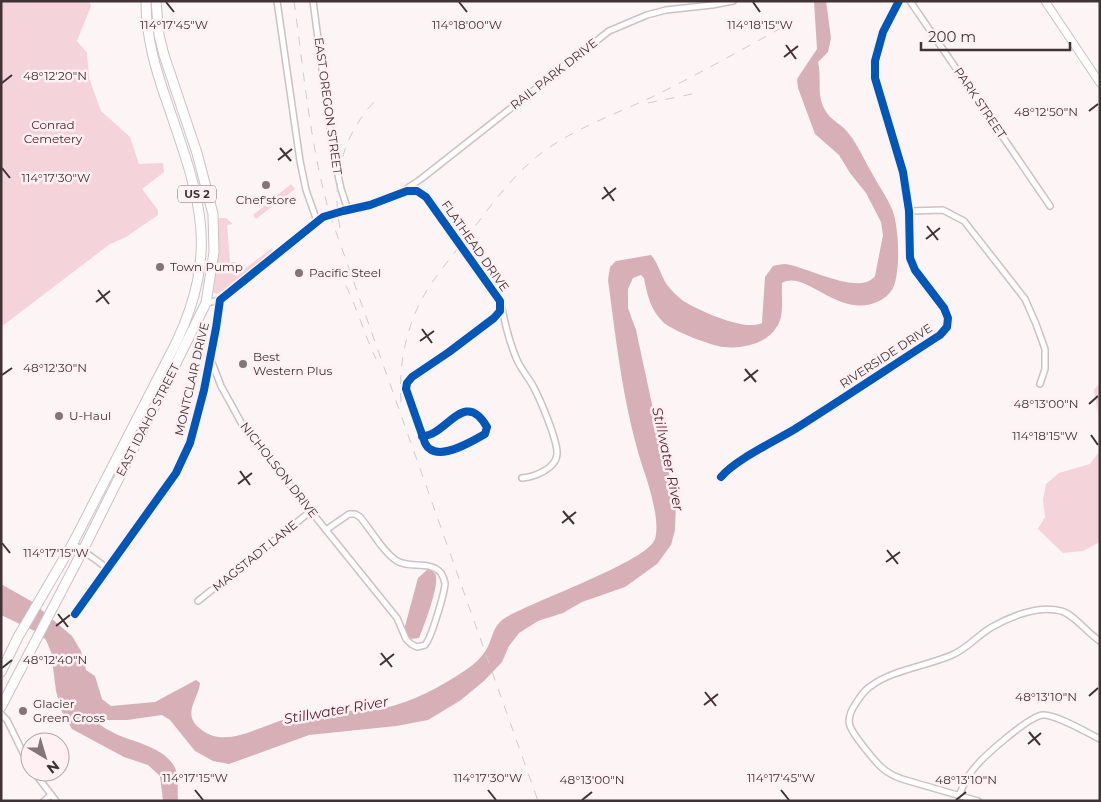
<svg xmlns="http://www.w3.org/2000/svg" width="1101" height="802" font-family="Montserrat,sans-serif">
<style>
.green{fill:#f4d3da}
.water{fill:#d6afb7}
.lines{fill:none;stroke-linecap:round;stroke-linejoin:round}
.street-casing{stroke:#ccc1c4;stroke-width:8}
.secondary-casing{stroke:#ccc1c4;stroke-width:9}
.highway-casing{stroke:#ccc1c4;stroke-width:11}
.street{stroke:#fffdfe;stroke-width:5}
.secondary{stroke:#fffdfe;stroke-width:7}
.highway{stroke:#fffdfe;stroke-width:9}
.rail{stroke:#cfcccd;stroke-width:1;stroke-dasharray:9 9;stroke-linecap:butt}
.cycleway-casing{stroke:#fff0f3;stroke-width:11}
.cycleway{stroke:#0057b8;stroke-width:8}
.ticks{fill:none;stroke:#413235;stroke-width:2}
.poi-dot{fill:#827678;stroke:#fff0f3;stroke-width:2}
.labels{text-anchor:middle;stroke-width:5;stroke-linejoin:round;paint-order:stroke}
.shield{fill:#fff0f3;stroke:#7a6b6e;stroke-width:1}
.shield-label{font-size:11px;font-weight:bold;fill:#413235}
.street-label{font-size:12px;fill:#413235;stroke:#fff0f3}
.park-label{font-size:12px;fill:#56162c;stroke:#fff0f3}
.poi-label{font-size:12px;fill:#413235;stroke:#fff0f3;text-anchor:start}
.water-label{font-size:14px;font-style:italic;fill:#5a1a2f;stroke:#fff0f3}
.ticks-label{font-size:12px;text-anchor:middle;fill:#413235;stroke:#fff0f3;stroke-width:5;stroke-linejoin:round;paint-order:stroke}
</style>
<rect width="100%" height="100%" fill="#fcf4f5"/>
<g class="green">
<path d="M1,1H89L91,6L77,41L87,53L89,78L101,111L130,137L139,164L163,163L164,172L142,189L158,210V215L126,237L110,244L1,327Z"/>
<path d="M291,184L295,189L256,219L253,215Z"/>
<path d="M220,218H226L233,224L227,225L230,262H235L242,271L272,248L273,252L228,288L216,294L213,292L218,249L217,221Z"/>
<path d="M1100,383V542L1083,551L1063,553L1038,529L1045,517L1043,500L1046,484L1059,473L1090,464L1099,452L1098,413L1094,390Z"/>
</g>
<g class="water">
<path d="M814,1H826L831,38L828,52L818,62C822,79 816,94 825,110C830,120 843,125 849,134C858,145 864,160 872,173C878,185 887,197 892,209C899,226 901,271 893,288C890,294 884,299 877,302C839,319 805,269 782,283C781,297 785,317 776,328C766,344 741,349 724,347C711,346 674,331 664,323C651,311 647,295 644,278L641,275L633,278L628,289V308L636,330L656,423L676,501L675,530L671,545L657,564L625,587L582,602L563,613L538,621L519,633L509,646L502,662L485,680L461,700L428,720L396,726L309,735L229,764L213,761L195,751L170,720L162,715L127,720H107L86,714C94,721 104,728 114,733C134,743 167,747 176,770C179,779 177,791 178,801H163L160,776L148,765L124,757L72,729L62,712L56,691L51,652L46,640L37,632L1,615V584L31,601L72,636L81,651L86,670L95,676L102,699L111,706L155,702L196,680L200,683C199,697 183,713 197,726C224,753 260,724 291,718C309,714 330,712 349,711C357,710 366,712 374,710C402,706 431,692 455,677C466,670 479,662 486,650C493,639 492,626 505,618C530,602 647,562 655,539C660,523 651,493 646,477C624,413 617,347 608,280L610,267L616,261L651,255C659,264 661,277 668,286C672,291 677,296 682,300C697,310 745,332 762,323L765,277L773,266C777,265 781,264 785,264C806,266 860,297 875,276L883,235L881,222L866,193L850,173L839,155L815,134L798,88L797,79L817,49Z"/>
<path d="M428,569C432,571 436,573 436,577C438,589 424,626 419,638L411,639L406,635L404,630L418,578Z"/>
</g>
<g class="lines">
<defs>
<g id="street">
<path d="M277,1L300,161L306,190L317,221"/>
<path d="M313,1L333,151L341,189L348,210"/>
<path d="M910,1L1050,206"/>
<path d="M403,191L421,179L609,31L647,15L666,10L712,5L733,1"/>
<path d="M909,211L943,210L964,221L1011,281L1025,299L1036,324L1045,349V369L1040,384"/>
<path d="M206,303L220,300"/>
<path d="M502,308C505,324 511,346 517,360C521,369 528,377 533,386C540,399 558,441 557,454C556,469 534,477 522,478"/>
<path d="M211,360L221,386L243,426L326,530"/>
<path d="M721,477C735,460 775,441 795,429C844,398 892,366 940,335L947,327L948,318L944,308L915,270L910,258L909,211L903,172L875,78V61L883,32L899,1"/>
<path d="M349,514H355L360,517C372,531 382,551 397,561C410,569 430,560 441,573C443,576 444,579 445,583C445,592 431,639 425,645L417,647L411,644L406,639L397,618L326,530Z"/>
<path d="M78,547L107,568"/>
<path d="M198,601L311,511"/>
<path d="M75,614L176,473L190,443L204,390L216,328L220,300L323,217L343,211L370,205L407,191H417L426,197L500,301V311L494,318L449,352L412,377L407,383L406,389L425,443C426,445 428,448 430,449C443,459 473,441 485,434L487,427C464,387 446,437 422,436"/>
<path d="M1,714L7,720L30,767"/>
<path d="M34,772L56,801"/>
<path d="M959,795C963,787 966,778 972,771C981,758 1029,716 1043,715C1055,714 1088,733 1100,739"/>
<path d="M44,801L51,795"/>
<path d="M978,801L902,779C882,772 876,762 863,746C850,729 843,722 856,703C860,697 864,690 871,686C892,670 927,666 952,655C968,648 978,635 992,627C1011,616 1040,605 1061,611C1074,614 1088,634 1100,641"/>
</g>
<path id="secondary" d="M1045,1L1100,83"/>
<g id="highway">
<path d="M1,672L18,637L73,543L177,341C220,248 199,196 168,105C156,71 146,38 146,1"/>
<path d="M1,707L83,550L206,303L214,252L213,214L197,153L164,55L159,35L156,1"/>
</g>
</defs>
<use href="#street" class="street-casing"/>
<use href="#secondary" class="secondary-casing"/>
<use href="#highway" class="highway-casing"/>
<use href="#street" class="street"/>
<use href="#secondary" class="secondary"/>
<use href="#highway" class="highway"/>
<g class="rail">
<path d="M294,1C304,73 310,146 330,215L538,801"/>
<path d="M648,103L697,93"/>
<path d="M340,228C331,182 342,135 375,101"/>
<path d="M337,270C355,298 362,330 376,359"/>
<path d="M401,402C399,373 403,344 414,316C425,287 447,263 466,238C491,206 515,170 550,147C581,126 618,113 652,97C697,75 741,50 785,26"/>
</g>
<defs>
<g id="cycleway">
<path d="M721,477C735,460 775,441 795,429C844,398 892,366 940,335L947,327L948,318L944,308L915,270L910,258L909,211L903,172L875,78V61L883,32L899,1"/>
<path d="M75,614L176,473L190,443L204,390L216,328L220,300L323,217L343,211L370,205L407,191H417L426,197L500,301V311L494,318L449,352L412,377L407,383L406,389L425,443C426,445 428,448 430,449C443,459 473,441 485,434L487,427C464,387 446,437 422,436"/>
</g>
</defs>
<use href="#cycleway" class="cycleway-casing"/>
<use href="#cycleway" class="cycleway"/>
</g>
<path class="ticks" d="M166,2L174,12M459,2L467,12M753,2L760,12M786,45L796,59M784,57L798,46M2,83L12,75M1089,111L1098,104M280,148L291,161M278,160L292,149M2,168L10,178M604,187L614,201M602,199L616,188M927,226L938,240M926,239L940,228M98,290L109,304M96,302L110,291M422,329L432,343M420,341L434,331M745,369L756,382M2,375L12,368M744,381L758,370M1089,404L1098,396M1091,435L1098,445M240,471L250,485M238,484L252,473M563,511L574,524M562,523L576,512M2,543L10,553M887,550L898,564M886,562L900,552M58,614L68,627M56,626L70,615M381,653L392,667M380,665L394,654M2,668L12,660M705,692L716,706M1089,696L1098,688M704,705L718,694M1029,732L1040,745M1028,744L1041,733M195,790L203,800M488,790L496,800M781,790L789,800M582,800L592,792M956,800L966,792"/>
<g class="poi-dot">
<circle cx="266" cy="185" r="5"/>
<circle cx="160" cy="267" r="5"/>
<circle cx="299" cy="273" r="5"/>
<circle cx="243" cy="364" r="5"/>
<circle cx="59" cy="416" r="5"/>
<circle cx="23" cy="711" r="5"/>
</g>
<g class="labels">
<rect class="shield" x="178" y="185.5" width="38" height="17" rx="4"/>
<g class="shield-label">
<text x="197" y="198">US 2</text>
</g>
<g class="street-label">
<text transform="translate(554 74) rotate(-38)" y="4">RAIL PARK DRIVE</text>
<text transform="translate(980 103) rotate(56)" y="4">PARK STREET</text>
<text transform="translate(328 106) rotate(82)" y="4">EAST OREGON STREET</text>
<text transform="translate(475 246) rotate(55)" y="4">FLATHEAD DRIVE</text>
<text transform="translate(886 356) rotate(-33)" y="4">RIVERSIDE DRIVE</text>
<text transform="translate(192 379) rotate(-77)" y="4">MONTCLAIR DRIVE</text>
<text transform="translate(148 420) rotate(-63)" y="4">EAST IDAHO STREET</text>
<text transform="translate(279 470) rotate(52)" y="4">NICHOLSON DRIVE</text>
<text transform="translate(255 556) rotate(-39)" y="4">MAGSTADT LANE</text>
</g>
<g class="park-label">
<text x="53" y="129">Conrad<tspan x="53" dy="14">Cemetery</tspan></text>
</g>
<g class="poi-label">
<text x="266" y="204" text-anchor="middle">Chef'store</text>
<text x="170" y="271">Town Pump</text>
<text x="309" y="277">Pacific Steel</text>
<text x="253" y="361">Best<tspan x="253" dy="14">Western Plus</tspan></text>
<text x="69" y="420">U-Haul</text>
<text x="33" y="708">Glacier<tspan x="33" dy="14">Green Cross</tspan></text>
</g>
<g class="water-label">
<text transform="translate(668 459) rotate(78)" y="5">Stillwater River</text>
<text transform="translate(336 710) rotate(-10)" y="5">Stillwater River</text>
</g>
</g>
<g class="ticks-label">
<text x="174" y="29">114°17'45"W</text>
<text x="467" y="29">114°18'00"W</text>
<text x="760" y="29">114°18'15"W</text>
<text x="55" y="80">48°12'20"N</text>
<text x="1046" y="116">48°12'50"N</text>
<text x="56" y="182">114°17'30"W</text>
<text x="55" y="372">48°12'30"N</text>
<text x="1046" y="408">48°13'00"N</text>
<text x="1045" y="440">114°18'15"W</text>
<text x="56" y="557">114°17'15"W</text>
<text x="55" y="664">48°12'40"N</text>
<text x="1046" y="701">48°13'10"N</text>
<text x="195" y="782">114°17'15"W</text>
<text x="488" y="782">114°17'30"W</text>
<text x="781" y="782">114°17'45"W</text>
<text x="592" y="784">48°13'00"N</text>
<text x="966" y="784">48°13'10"N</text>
</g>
<rect width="1101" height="802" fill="none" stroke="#413235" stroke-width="5"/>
<g transform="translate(45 757) rotate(142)"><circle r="24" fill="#fff0f3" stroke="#b3a4a7"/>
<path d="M0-4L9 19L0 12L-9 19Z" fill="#827678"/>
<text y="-8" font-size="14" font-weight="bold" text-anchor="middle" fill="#413235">N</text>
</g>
<path d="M921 42v8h149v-8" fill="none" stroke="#413235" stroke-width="2.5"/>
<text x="928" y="42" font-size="15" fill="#413235" stroke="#fff0f3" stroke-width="4" paint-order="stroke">200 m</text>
</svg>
